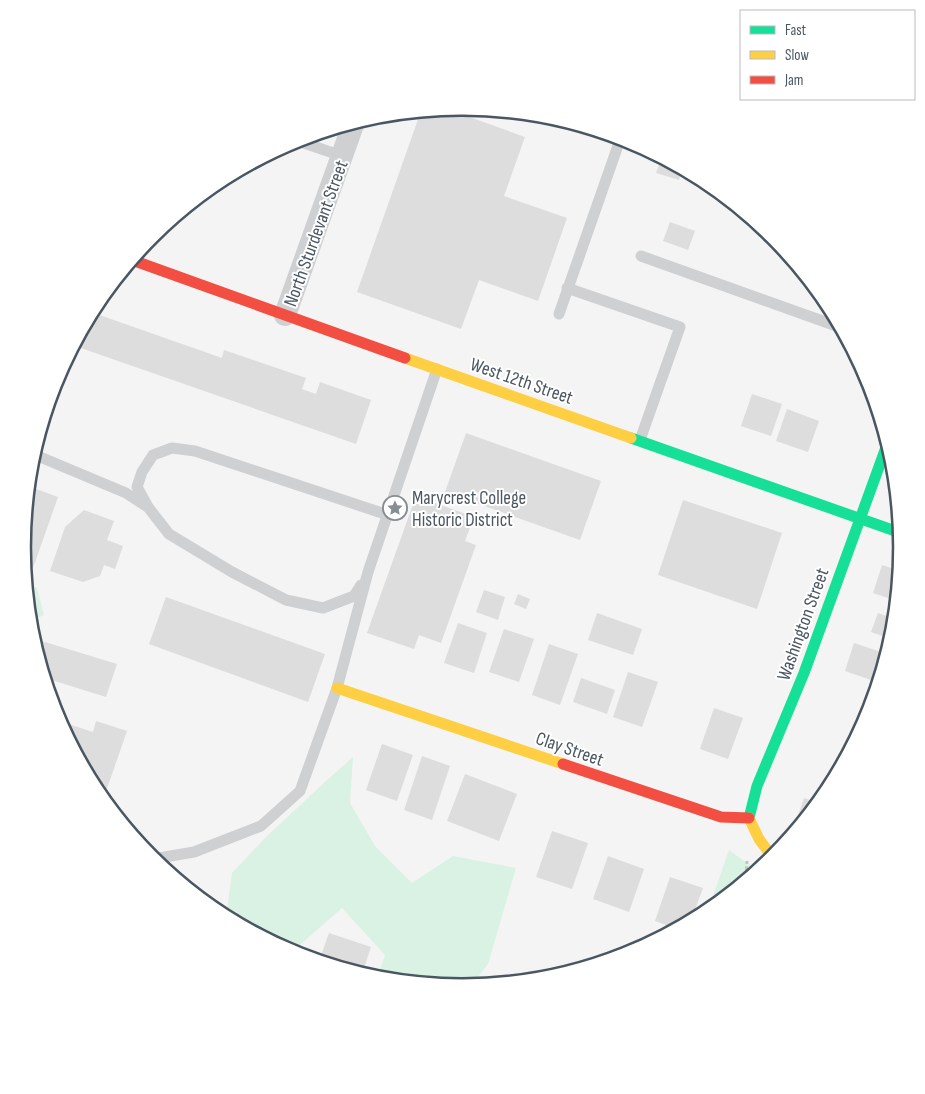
<svg xmlns="http://www.w3.org/2000/svg" width="925" height="1094" font-family="'Sofia Sans Condensed',sans-serif">
<style>
.green{fill:#d9f2e3}
.building{fill:#ddddde}
.lines{fill:none;stroke-linecap:round;stroke-linejoin:round}
.path{stroke:#bcc7c4;stroke-width:3;stroke-dasharray:4 2.5;stroke-linecap:butt}
.lane{stroke:#ced0d2;stroke-width:11}
.street{stroke:#ced0d2;stroke-width:22}
.fast{stroke:#16e098;stroke-width:11}
.slow{stroke:#ffcf43;stroke-width:11}
.jam{stroke:#f24e42;stroke-width:11}
.labels{text-anchor:middle;stroke-width:4;stroke-linejoin:round;paint-order:stroke}
.street-label{font-size:19px;fill:#4a5661;stroke:#fff}
.poi-label{font-size:19px;fill:#4a5661;stroke:#fff;text-anchor:start}
.rim{fill:none;stroke:#4a5661;stroke-width:2.5}
</style>
<rect width="100%" height="100%" fill="#f4f4f4"/>
<g class="green">
<path d="M26,582L37,588L44,615L30,621Z"/>
<path d="M353,757L350,803L375,846L412,883L453,856L516,868L488,964L471,986L462,987L377,979L385,955L342,908L293,951L288,950L226,917L232,873L266,837L326,781Z"/>
<path d="M729,850L758,871L707,913Z"/>
</g>
<g class="building">
<path d="M447,109L525,137L504,196L567,218L538,301L479,280L461,329L357,292L421,111Z"/>
<path d="M662,157L683,168L679,180L656,173Z"/>
<path d="M692,173L707,181L712,186L711,189L689,182Z"/>
<path d="M670,222L695,231L688,250L663,241Z"/>
<path d="M91,312L222,358L224,350L306,378L302,389L316,394L320,382L371,400L356,444L75,346L78,338Z"/>
<path d="M752,394L782,404L771,436L741,426Z"/>
<path d="M787,409L819,421L808,452L776,441Z"/>
<path d="M466,433L601,481L580,540L445,492Z"/>
<path d="M28,486L58,497L33,568L24,565L23,547Z"/>
<path d="M416,496L474,517L465,541L476,545L441,643L419,635L414,649L367,633Z"/>
<path d="M683,500L782,533L757,609L658,575Z"/>
<path d="M84,510L114,521L107,540L123,546L115,569L104,565L100,576L83,582L50,571L65,527Z"/>
<path d="M882,565L900,571L897,601L873,593Z"/>
<path d="M484,590L505,597L498,620L476,612Z"/>
<path d="M518,594L530,599L526,609L514,604Z"/>
<path d="M166,597L325,654L308,702L149,644Z"/>
<path d="M597,613L642,629L633,655L588,640Z"/>
<path d="M878,613L895,619L894,628L891,639L871,632Z"/>
<path d="M458,623L487,633L474,673L444,663Z"/>
<path d="M504,629L534,639L519,682L489,672Z"/>
<path d="M32,638L117,664L106,697L45,678Z"/>
<path d="M854,643L884,653L874,681L845,671Z"/>
<path d="M549,644L578,654L560,705L532,695Z"/>
<path d="M628,672L658,682L642,727L613,717Z"/>
<path d="M581,678L615,690L607,714L573,702Z"/>
<path d="M714,708L743,718L728,759L700,749Z"/>
<path d="M59,721L93,732L96,721L127,731L103,800L96,791Z"/>
<path d="M382,744L413,755L397,801L366,790Z"/>
<path d="M422,756L450,766L432,820L404,810Z"/>
<path d="M465,774L517,794L499,841L447,821Z"/>
<path d="M804,798L819,803L798,828L794,827Z"/>
<path d="M552,831L588,843L572,889L536,877Z"/>
<path d="M608,856L644,869L629,912L593,899Z"/>
<path d="M670,877L703,888L691,921L677,929L655,921Z"/>
<path d="M329,933L371,947L362,974L319,961Z"/>
</g>
<g class="lines">
<path class="path" d="M744,883L746,876L747,861"/>
<g class="lane">
<path d="M295,140L342,156"/>
<path d="M641,256L842,328"/>
<path d="M567,288L680,327L640,440"/>
<path d="M559,314L621,137"/>
<path d="M33,454L126,493L146,506"/>
<path d="M361,585L354,596L323,608L286,600L232,572L169,534L148,507L137,487L142,472L153,455L172,448L195,451L388,515"/>
<path d="M153,859L194,852L261,826L300,791L337,688L368,572L437,369"/>
</g>
<path class="street" d="M285,315L354,122"/>
<g class="fast">
<path d="M631,438L901,533"/>
<path d="M749,818L757,786L804,673L888,442"/>
</g>
<g class="slow">
<path d="M405,358L631,438"/>
<path d="M337,688L563,764"/>
<path d="M749,818L759,839L773,858"/>
</g>
<g class="jam">
<path d="M132,260L405,358"/>
<path d="M563,764L721,817L749,818"/>
</g>
</g>
<defs>
<symbol id="sight-ring" viewBox="-11 -11 22 22"><circle r="9.5" fill="#fff" stroke="#868d94" stroke-width="1.5"/><path d="M0-6L1.8-2.2L6-1.7L2.9 1.2L3.7 5.4L0 3.3L-3.7 5.4L-2.9 1.2L-6-1.7L-1.8-2.2Z" fill="#868d94"/></symbol>
</defs>
<g fill-rule="evenodd">
<use href="#sight-ring" x="381" y="494" width="28" height="28"/>
</g>
<g class="labels">
<g class="street-label">
<text transform="translate(315 233) rotate(-70)" y="7">North Sturdevant Street</text>
<text transform="translate(522 380) rotate(19)" y="7">West 12th Street</text>
<text transform="translate(802 624) rotate(-70)" y="7">Washington Street</text>
<text transform="translate(570 748) rotate(19)" y="7">Clay Street</text>
</g>
<g class="poi-label">
<text x="412" y="504">Marycrest College<tspan x="412" dy="22">Historic District</tspan></text>
</g>
</g>
<path d="M0 0H925V1094H0ZM31 547a431 431 0 1 1 862 0a431 431 0 1 1-862 0Z" fill="#fff" fill-rule="evenodd"/>
<path class="rim" d="M31 547a431 431 0 1 1 862 0a431 431 0 1 1-862 0Z"/>
<rect x="740" y="10" width="175" height="90" fill="#ffffff" stroke="#b7bbc0"/>
<rect x="750" y="26" width="25" height="8" fill="#16e098" stroke="#b7bbc0"/>
<text x="785" y="35" font-size="15" fill="#4a5661">Fast</text>
<rect x="750" y="51" width="25" height="8" fill="#ffcf43" stroke="#b7bbc0"/>
<text x="785" y="60" font-size="15" fill="#4a5661">Slow</text>
<rect x="750" y="76" width="25" height="8" fill="#f24e42" stroke="#b7bbc0"/>
<text x="785" y="85" font-size="15" fill="#4a5661">Jam</text>
</svg>
